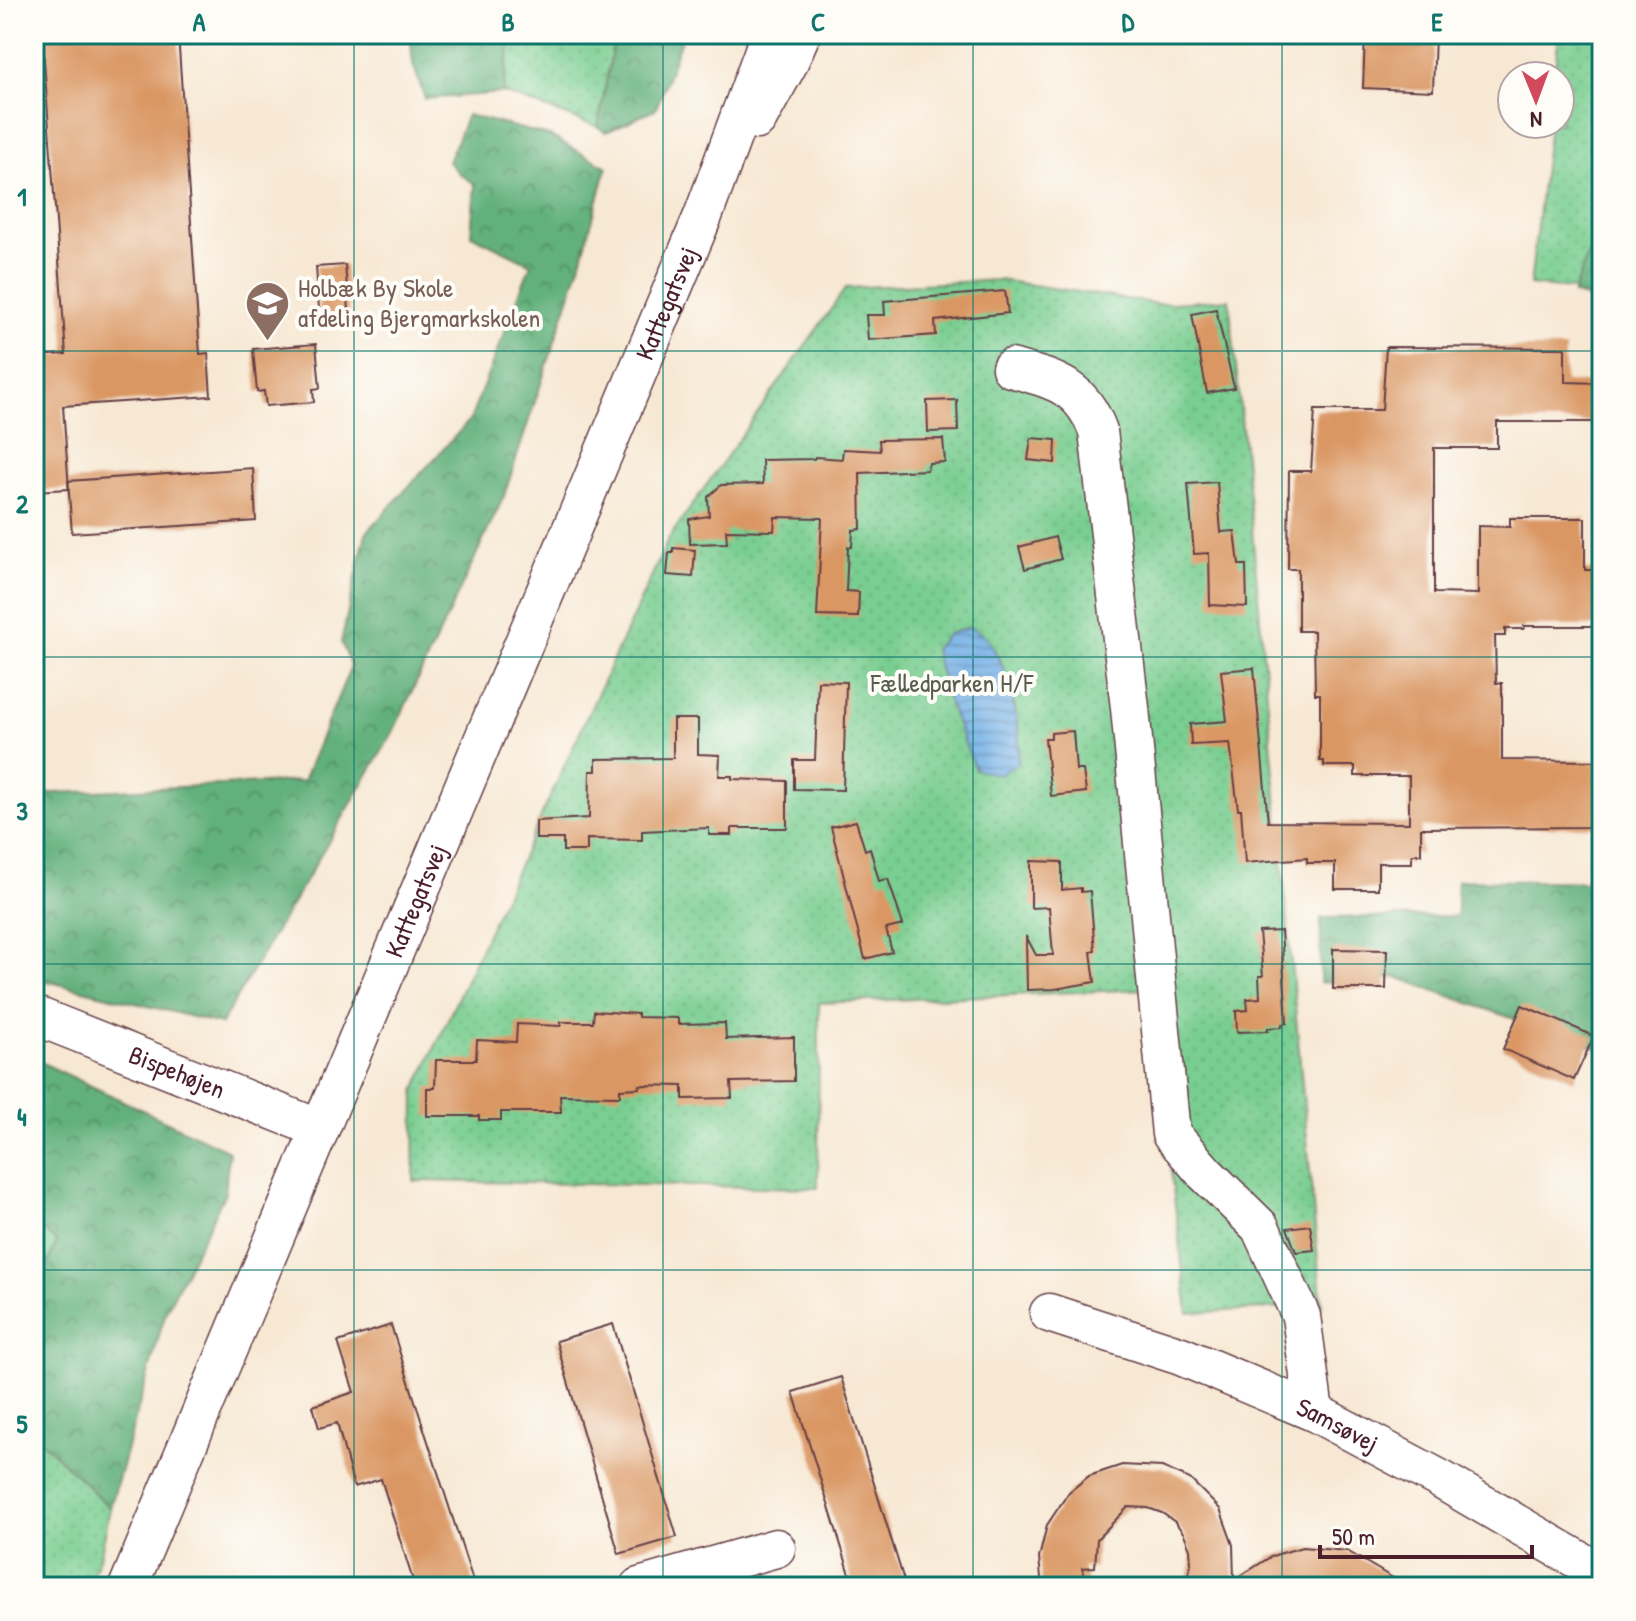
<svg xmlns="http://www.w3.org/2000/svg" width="1636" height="1621" font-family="'Patrick Hand',sans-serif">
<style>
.green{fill:url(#green-dots);stroke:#62765e;stroke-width:2}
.forest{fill:url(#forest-crowns);stroke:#566853;stroke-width:2}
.pitch{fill:#79ce91;stroke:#62765e;stroke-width:2}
.water{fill:url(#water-rules);stroke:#606889;stroke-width:2}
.building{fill:#da9763}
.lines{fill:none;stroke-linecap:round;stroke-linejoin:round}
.minor-casing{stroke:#643d44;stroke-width:41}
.minor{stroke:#fff;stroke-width:38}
.grid{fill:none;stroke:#0f766e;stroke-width:2;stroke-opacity:0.55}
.labels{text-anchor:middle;stroke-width:8;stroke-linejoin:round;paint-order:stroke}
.education-label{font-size:26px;fill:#785e54;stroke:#fdfcf7;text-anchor:start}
.street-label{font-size:26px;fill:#4a1f2b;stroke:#fdfcf7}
.park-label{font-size:26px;fill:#5a5c4f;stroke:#fdfcf7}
.neatline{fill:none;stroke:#0f766e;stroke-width:3}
.grid-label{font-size:26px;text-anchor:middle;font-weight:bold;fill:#0f766e}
</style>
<defs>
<pattern id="green-dots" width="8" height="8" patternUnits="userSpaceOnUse" patternTransform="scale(2)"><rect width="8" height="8" fill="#79ce91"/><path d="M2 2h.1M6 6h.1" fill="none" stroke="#6ab07d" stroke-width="1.8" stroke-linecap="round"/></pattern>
<pattern id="forest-crowns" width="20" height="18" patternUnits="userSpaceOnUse" patternTransform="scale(2)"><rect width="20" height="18" fill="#62b17b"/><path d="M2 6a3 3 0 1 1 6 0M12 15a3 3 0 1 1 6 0" fill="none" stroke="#538f65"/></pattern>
<pattern id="water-rules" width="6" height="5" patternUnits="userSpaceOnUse" patternTransform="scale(2)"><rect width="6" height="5" fill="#75b1e7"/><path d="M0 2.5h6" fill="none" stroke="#628fbb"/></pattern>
</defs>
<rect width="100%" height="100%" fill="#fdfcf7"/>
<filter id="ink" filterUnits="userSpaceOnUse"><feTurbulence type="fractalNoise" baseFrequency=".0125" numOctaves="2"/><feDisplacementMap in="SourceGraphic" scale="16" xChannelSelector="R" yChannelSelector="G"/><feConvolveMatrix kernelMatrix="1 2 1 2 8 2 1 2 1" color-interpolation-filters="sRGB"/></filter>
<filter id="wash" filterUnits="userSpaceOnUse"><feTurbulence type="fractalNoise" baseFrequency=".006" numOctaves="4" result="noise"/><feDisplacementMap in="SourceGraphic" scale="32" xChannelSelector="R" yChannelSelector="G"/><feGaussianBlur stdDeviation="1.8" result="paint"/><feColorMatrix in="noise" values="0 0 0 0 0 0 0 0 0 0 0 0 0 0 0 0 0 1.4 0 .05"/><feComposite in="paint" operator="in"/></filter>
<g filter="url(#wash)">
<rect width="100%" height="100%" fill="#f7e8d3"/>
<g class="green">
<path d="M511,34H615L598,127L503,93Z"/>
<path d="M1559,34H1602V292L1530,285L1549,124H1560V76H1554Z"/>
<path d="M999,280L1158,304L1229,299L1249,496L1322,1306L1188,1313L1149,989L819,1003L818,1188L414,1181L415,1091L669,538L846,288Z"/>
<path d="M40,1228L57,1242L34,1294V1231Z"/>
<path d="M34,1434L110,1508L101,1553L87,1587H34Z"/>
</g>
<g class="forest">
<path d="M410,34H511L503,93L425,99L413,64Z"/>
<path d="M615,34H683L656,109L606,132L598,127Z"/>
<path d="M467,115L550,136L607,167L580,265L504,496L392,734L221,1024L34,978V794L303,781L351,666L341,642L366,533L470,420L531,264L471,235L475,184L461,175L448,162Z"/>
<path d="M1594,238L1602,239V301L1573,294Z"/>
<path d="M1457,880L1602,882V1050L1396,977L1320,983L1321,918L1457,916Z"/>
<path d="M34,1059L229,1151L225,1193L166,1311L110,1508L34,1434V1294L57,1242L40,1228L34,1231Z"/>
</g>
<path class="pitch" d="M1602,153V239L1594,238Z"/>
<path class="water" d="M970,627C975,630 982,633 985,637C1008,663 1024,730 1017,763L1000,775L975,769L948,701L934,649L948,634Z"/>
<g id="blocks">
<g class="building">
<path d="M42,34H178L200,354L208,353L211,396L63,406L69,489L34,491V356L66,354Z"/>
<path d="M1365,34H1435L1433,91L1363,88Z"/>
<path d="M345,265L350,321L320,323L316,267Z"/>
<path d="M1005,291L1008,313L935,321L936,335L868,340L866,315H885L884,301Z"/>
<path d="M1216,309L1234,388L1207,393L1192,314Z"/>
<path d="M316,344L320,388L313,389L314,402L266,406L264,391L257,392L253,349Z"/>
<path d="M1386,347L1565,348V382L1602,383V422H1497V448H1434V593L1478,594V526L1510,527V518H1585V570H1602V626H1524V629H1505V636H1495L1496,683H1502V760L1602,761V827L1421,828V854H1412V863H1378V889H1335V863H1307V858L1245,863L1241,809H1238L1230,743L1191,745L1190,724L1227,721L1221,671L1254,668L1268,822L1409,823V776H1355V766H1324V761H1320V694H1315L1314,631H1298V569H1288L1289,471H1311L1315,410H1382Z"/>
<path d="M957,400L958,431L928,432L927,401Z"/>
<path d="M1031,438L1056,440L1055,463L1028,460Z"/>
<path d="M943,439L945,462L929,463L927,470L860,473L861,529L853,530L852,547H848L846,591L859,592L858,617L817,616L822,518L775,517L774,531L726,530L727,543L690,544L689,519L709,516L708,497L721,485L763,484L762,460L814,459L815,457L842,459L843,449L880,451L879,440Z"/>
<path d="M253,468L256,521L72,533L68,481Z"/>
<path d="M1217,482L1221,532L1235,531L1239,565H1246L1247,607L1210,605L1209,553L1194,554L1188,484Z"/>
<path d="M1055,537L1061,559L1025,569L1019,547Z"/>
<path d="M673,548L695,550L693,577L667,575L669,553H673Z"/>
<path d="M818,681L846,682L843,790L794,789V760H815Z"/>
<path d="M673,719H698V754L720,755L719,776H732V779L787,781V828H732V835H709V828L642,831V840L587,839V851H563V839H536V821L589,818L590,771H596V759L673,758Z"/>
<path d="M1073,731L1076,770H1083L1086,792L1051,796L1045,738H1051V733Z"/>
<path d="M856,821L865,850L870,848L879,881L888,879L903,925L886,929L892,952L865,959L831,827Z"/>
<path d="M1031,861L1062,862V890L1081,888V892L1090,891L1095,951L1091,952L1095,982L1055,989L1027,990L1026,936L1036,955H1053L1049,907L1031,908Z"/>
<path d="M1281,931L1287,1023L1282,1024V1027L1268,1028V1031L1237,1032L1236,1011L1248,1010L1247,999L1260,998L1259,976H1263L1259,932Z"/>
<path d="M1333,949L1387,950L1386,989H1333Z"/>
<path d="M1522,1005L1594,1036L1574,1080L1503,1049Z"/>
<path d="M594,1011L638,1014V1017L678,1018V1024L725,1023L726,1039L794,1037V1081L731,1082L732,1098L683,1099V1086L639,1085V1088L620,1089V1096L560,1095L561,1112H501V1120H479V1116H427V1088H435L436,1060H476L477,1040L516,1042L517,1024L561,1026V1022H593Z"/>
<path d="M1310,1225L1314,1250L1296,1252L1287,1228Z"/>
<path d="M613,1324L677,1537L619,1554L556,1341Z"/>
<path d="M391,1325L422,1423L475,1587H415L381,1479L354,1487L337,1423L319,1428L313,1406L354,1392L338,1342Z"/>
<path d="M841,1377L906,1587H854L793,1392Z"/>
<path d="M1122,1465L1162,1467L1190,1479L1220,1509L1233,1545L1234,1580L1272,1556L1302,1547L1347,1551L1408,1587H1186L1191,1564L1190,1549L1184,1534L1175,1522L1162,1513L1148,1508L1128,1507L1097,1539L1095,1567L1082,1568L1089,1587H1042L1039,1558L1047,1525L1069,1492L1089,1476Z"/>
</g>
</g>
</g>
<g filter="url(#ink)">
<use href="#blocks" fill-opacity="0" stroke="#643d44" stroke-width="2"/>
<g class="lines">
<defs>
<g id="minor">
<path d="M757,120L788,64L801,34"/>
<path d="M1011,368C1054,380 1081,385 1098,431L1130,708L1171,1134L1205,1173L1260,1227L1301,1316L1314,1412"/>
<path id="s1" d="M34,1015L320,1129"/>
<path id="s2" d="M1049,1313L1181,1356L1314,1412L1440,1479L1587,1565L1602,1582"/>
<path id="s3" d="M128,1587L703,216L770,34"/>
<path d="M639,1587L776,1548"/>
</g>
</defs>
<use href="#minor" class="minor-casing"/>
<use href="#minor" class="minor"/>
</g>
</g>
<path class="grid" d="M354,34V1587M663,34V1587M973,34V1587M1282,34V1587M34,351H1602M34,657H1602M34,964H1602M34,1270H1602"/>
<defs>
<symbol id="school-pin" viewBox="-11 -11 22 30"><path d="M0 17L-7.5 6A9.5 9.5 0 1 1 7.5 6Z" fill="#8d6e63" stroke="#fdfcf7"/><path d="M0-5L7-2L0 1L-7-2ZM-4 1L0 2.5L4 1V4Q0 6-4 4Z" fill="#fff"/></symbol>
</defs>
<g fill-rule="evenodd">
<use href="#school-pin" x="242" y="278" width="51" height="69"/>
</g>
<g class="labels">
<g class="education-label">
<text x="298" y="297">Holbæk By Skole<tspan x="298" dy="30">afdeling Bjergmarkskolen</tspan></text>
</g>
<g class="street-label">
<text dy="9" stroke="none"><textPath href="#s3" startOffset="1392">Kattegatsvej</textPath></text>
<text dy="9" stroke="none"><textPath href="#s3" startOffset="744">Kattegatsvej</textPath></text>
<text dy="9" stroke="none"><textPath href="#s1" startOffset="154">Bispehøjen</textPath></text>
<text dy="9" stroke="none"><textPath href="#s2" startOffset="310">Samsøvej</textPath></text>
</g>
<g class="park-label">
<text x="952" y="692">Fælledparken H/F</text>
</g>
</g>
<rect width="1636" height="1621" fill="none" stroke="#fdfcf7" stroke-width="88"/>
<g transform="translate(1536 100) rotate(179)"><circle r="38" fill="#fdfcf7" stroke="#b5a4a5" stroke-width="2"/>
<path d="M0-6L14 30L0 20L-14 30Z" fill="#d1495b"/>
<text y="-12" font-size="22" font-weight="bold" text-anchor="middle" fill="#4a1f2b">N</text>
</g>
<path d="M1320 1545v12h212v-12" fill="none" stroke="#4a1f2b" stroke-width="4"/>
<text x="1332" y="1545" font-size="24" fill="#4a1f2b" stroke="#fdfcf7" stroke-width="6" paint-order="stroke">50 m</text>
<rect x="44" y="44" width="1548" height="1533" class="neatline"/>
<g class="grid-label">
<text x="199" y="31">A</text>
<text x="508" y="31">B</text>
<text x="818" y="31">C</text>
<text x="1128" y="31">D</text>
<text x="1437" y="31">E</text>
<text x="22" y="206">1</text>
<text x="22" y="513">2</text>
<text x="22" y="820">3</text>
<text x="22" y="1126">4</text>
<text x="22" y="1433">5</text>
</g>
</svg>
